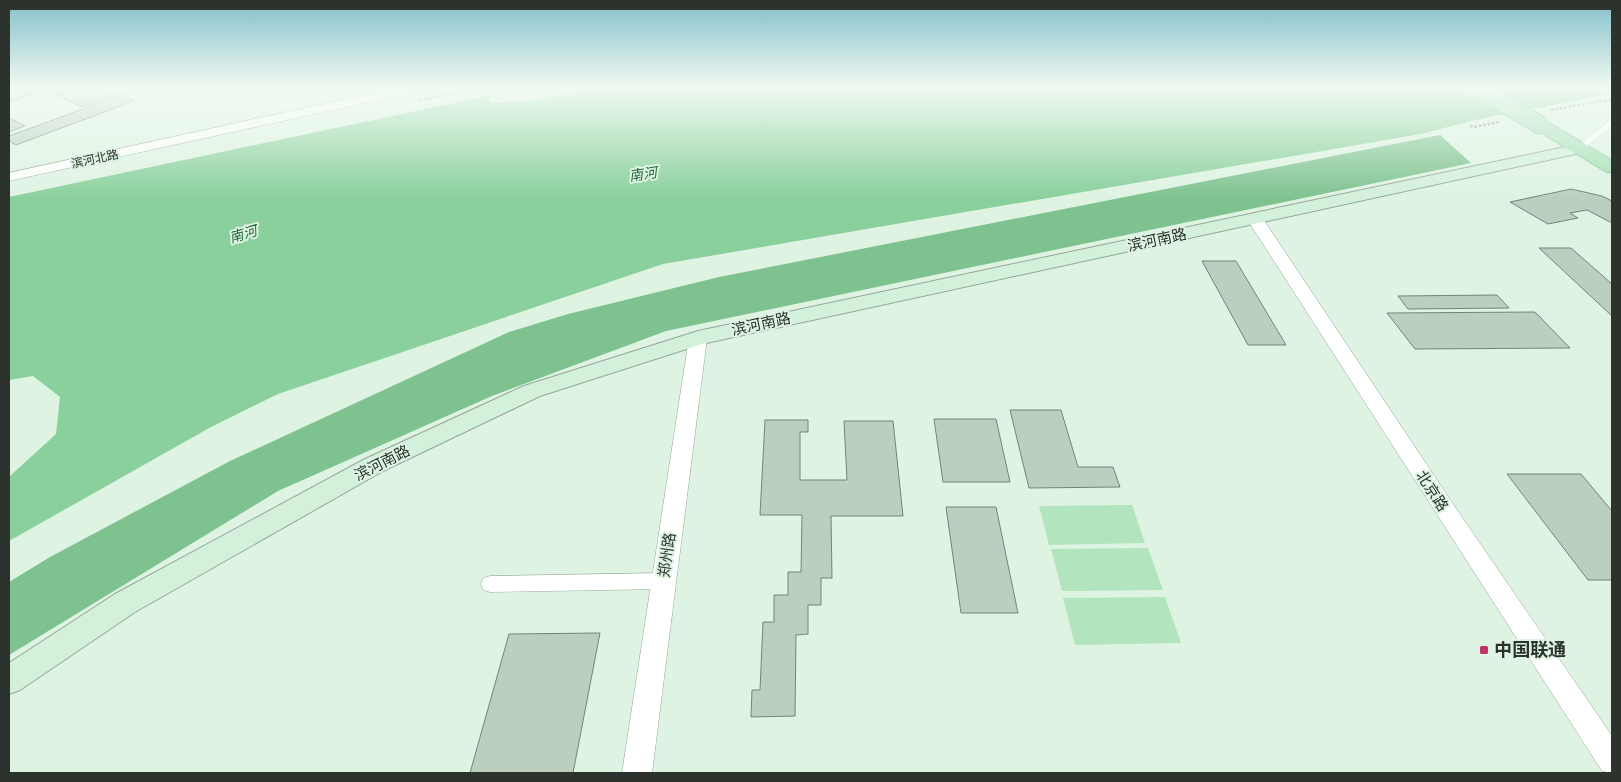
<svg xmlns="http://www.w3.org/2000/svg" width="1621" height="782" font-family="Rubik,'Noto Sans SC',sans-serif">
<style>
.green{fill:#b2e5bd}
.forest{fill:#7ec38f}
.water{fill:#8ad09c}
.building{fill:#bccfbf;stroke:#728576}
.lines{fill:none;stroke-linecap:round;stroke-linejoin:round}
.service-casing{stroke:#94a798;stroke-width:6}
.minor-casing{stroke:#94a798;stroke-width:1}
.tertiary-casing{stroke:#94a798;stroke-width:1}
.secondary-casing{stroke:#94a798;stroke-width:2}
.primary-casing{stroke:#559768;stroke-width:1}
.path{stroke:#879589;stroke-width:2.5;stroke-dasharray:2.5 2;stroke-linecap:butt}
.service{stroke:#fff;stroke-width:5.5}
.minor{fill:#fff;fill-rule:evenodd}
.tertiary{fill:#fff;fill-rule:evenodd}
.secondary{fill:#d3f0db;fill-rule:evenodd}
.primary{fill:#a7e1b8;fill-rule:evenodd}
.primary-bridge-casing{stroke:#559768;stroke-width:19;stroke-linecap:butt}
.primary-bridge{stroke:#a7e1b8;stroke-width:18}
.poi-dot{fill:#bf346b;stroke:#dff3e3;stroke-width:2}
.labels{text-anchor:middle;stroke-width:4;stroke-linejoin:round;paint-order:stroke}
.far-street-label{font-size:12px;fill:#2b332c;stroke:#dff3e3}
.far-water-label{font-size:14px;font-style:italic;fill:#1c6737;stroke:#dff3e3}
.street-label{font-size:15px;fill:#2b332c;stroke:#dff3e3}
.near-poi-label{font-size:18px;font-weight:bold;fill:#2b332c;stroke:#dff3e3;text-anchor:start}
</style>
<rect width="100%" height="100%" fill="#dff3e3"/>
<g class="green">
<path d="M1132,505L1145,543L1049,545L1039,506Z"/>
<path d="M1148,548L1163,590L1062,591L1051,549Z"/>
<path d="M1165,597L1181,643L1075,645L1063,598Z"/>
</g>
<path class="forest" d="M1440,135L1471,163L666,331L492,396L278,491L9,655V582L50,557L230,461L509,332L568,314L719,277Z"/>
<path class="water" d="M586,88H1612V94L1475,120L1421,134L663,264L278,394L211,427L9,541V477L56,434L60,397L33,376L9,380V197L487,96L491,103L537,100Z"/>
<g class="building">
<path d="M19,88H48L9,102V92Z"/>
<path d="M60,88H101L115,95L82,107L50,92Z"/>
<path d="M122,95L134,101L16,145L9,141V136Z"/>
<path d="M9,118L25,126L9,132Z"/>
<path d="M1571,189L1602,196L1612,201V223L1587,210L1570,213L1578,218L1548,224L1510,202Z"/>
<path d="M1539,248H1571L1612,284V316Z"/>
<path d="M1202,261H1236L1286,345H1248Z"/>
<path d="M1497,295L1509,308L1408,309L1398,296Z"/>
<path d="M1535,312L1570,348L1415,349L1387,313Z"/>
<path d="M1010,410H1061L1078,467H1113L1120,487L1029,488Z"/>
<path d="M934,419H996L1010,482H943Z"/>
<path d="M765,420H808V432H800V480H847L844,421H893L903,516H831L832,578H821V605H808V634L796,635L795,716L751,717L752,690H760L763,622H774V595H788V572H801L802,515H760Z"/>
<path d="M1507,474H1581L1612,511V580H1588Z"/>
<path d="M946,507H996L1018,613H961Z"/>
<path d="M600,633L573,773H470L509,634Z"/>
</g>
<g class="lines">
<defs>
<path id="service" d="M1579,149L1612,122"/>
<path id="minor" d="M664,573L671,576L673,581L671,586L664,589L490,592L483,590L481,584L483,578L490,576Z"/>
<g id="tertiary">
<path d="M396,88H421L415,92L9,181V173Z"/>
<path d="M1255,214L1261,216L1453,504L1612,736V773L1602,771L1247,219L1249,216Z"/>
<path d="M698,332L705,334L707,338L652,773H622L689,338L691,334Z"/>
</g>
<path id="secondary" d="M1579,144L1585,146L1587,149L1585,152L702,344L540,396L383,471L135,612L20,690L9,694V663L115,594L365,459L524,386L698,331Z"/>
<path id="primary" d="M1542,121L1548,122L1612,160V173L1606,172L1536,130L1534,126L1536,122Z"/>
</defs>
<use href="#service" class="service-casing"/>
<use href="#minor" class="minor-casing"/>
<use href="#tertiary" class="tertiary-casing"/>
<use href="#secondary" class="secondary-casing"/>
<use href="#primary" class="primary-casing"/>
<g class="path">
<path d="M420,100L486,88"/>
<path d="M1551,110L1612,99"/>
<path d="M1470,126L1474,127L1499,122"/>
</g>
<use href="#service" class="service"/>
<use href="#minor" class="minor"/>
<use href="#tertiary" class="tertiary"/>
<use href="#secondary" class="secondary"/>
<use href="#primary" class="primary"/>
<defs>
<path id="primary-bridge" d="M1476,88L1542,126"/>
</defs>
<use href="#primary-bridge" class="primary-bridge-casing"/>
<use href="#primary-bridge" class="primary-bridge"/>
</g>
<linearGradient id="sky" x2="0" y2="1"><stop stop-color="#82bfca"/><stop offset="0.44" stop-color="#f1faf2"/><stop offset="1" stop-color="#f1faf2" stop-opacity="0"/></linearGradient>
<rect width="1621" height="198" fill="url(#sky)"/>
<rect class="poi-dot" x="1479" y="645" width="10" height="10" rx="2.5"/>
<g class="labels">
<g class="far-street-label">
<text transform="translate(95 159) rotate(-12)" y="4">滨河北路</text>
</g>
<g class="far-water-label">
<text transform="translate(643 174) rotate(-8)" y="5">南河</text>
<text transform="translate(243 234) rotate(-16)" y="5">南河</text>
</g>
<g class="street-label">
<text transform="translate(1157 240) rotate(-12)" y="5">滨河南路</text>
<text transform="translate(761 324) rotate(-12)" y="5">滨河南路</text>
<text transform="translate(382 463) rotate(-27)" y="5">滨河南路</text>
<text transform="translate(1432 491) rotate(57)" y="5">北京路</text>
<text transform="translate(667 555) rotate(-82)" y="5">郑州路</text>
</g>
<g class="near-poi-label">
<text x="1494" y="656">中国联通</text>
</g>
</g>
<rect width="1621" height="782" fill="none" stroke="#2b332c" stroke-width="20"/>
</svg>
